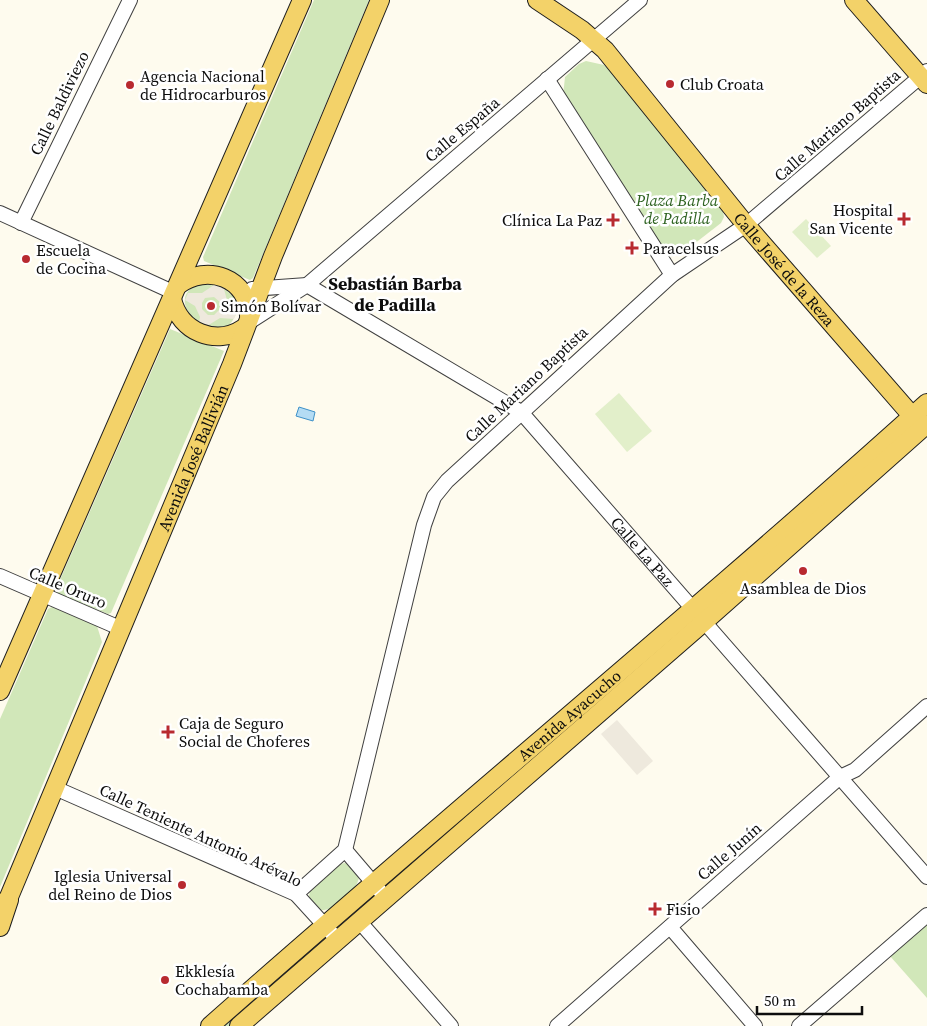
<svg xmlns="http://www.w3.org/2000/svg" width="927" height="1026" font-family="'Source Serif 4',serif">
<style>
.green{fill:#d1e7b9}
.pitch{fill:#e2efca}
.plaza{fill:#eee9dd;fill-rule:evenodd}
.water{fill:#b4dcf4;stroke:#3e91c8}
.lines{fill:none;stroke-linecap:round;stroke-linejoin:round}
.minor-casing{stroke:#404040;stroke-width:16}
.major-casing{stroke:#1e1e1e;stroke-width:20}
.minor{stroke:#fff;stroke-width:14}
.major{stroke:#f3d269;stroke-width:18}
.poi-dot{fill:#b82a30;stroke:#fff;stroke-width:2}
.labels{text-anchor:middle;stroke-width:5;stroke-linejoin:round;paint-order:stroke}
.poi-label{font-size:16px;fill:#0d0d0d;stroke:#fff;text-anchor:start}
.street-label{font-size:16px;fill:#0d0d0d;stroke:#fff}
.park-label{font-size:16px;font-style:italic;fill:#2d6220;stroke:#fff}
.neighbourhood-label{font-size:18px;font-weight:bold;fill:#0d0d0d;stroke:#fff}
</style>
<rect width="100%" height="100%" fill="#fefbee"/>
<g class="green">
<path d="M314,0H369L253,278L250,280L204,261L203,257Z"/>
<path d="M586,61L604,65L614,75L723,211L724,217L721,223L685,251L673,255L662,249L563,96L565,77L579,64Z"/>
<path d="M201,283C225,285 251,300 229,325C202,341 162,296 201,283Z"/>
<path d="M170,329L224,351L111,613L108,614L58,594L56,589Z"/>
<path d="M52,607L97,626L102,642L0,887V719L48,609Z"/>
<path d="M592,704L596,709L389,885L386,881Z"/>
<path d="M345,863L351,865L359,877C357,892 333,913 318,910L309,897C309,883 332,865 345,863Z"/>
<path d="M927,923V998L890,956Z"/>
<path d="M316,942L319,946L230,1026H222Z"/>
</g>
<g class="pitch">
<path d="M806,219L831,246L817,258L792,232Z"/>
<path d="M619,393L652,431L627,452L595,414Z"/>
</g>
<g class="plaza">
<path d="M214,285L224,289L228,304L237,311L234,319L220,318L207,326L199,322L200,317L195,306L185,300L188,293H202ZM214,297L221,303L220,309L214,315H208L202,309V303L205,298Z"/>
<path d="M617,720L653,761L637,775L601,734Z"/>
</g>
<path class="water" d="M299,407L315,412L313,421L296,416Z"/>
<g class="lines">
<defs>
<g id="minor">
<path d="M547,79L672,275"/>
<path d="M0,213L175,293"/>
<path d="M21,223L130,0"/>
<path id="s1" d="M252,289L307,285L521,412L927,877"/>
<path d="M246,324L307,285L640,0"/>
<path d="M0,576L122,629"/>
<path d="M55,788L296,894L337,939"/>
<path d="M345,850L380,891"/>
<path d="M296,894L345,850L424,525L434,497L447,481L672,275L746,225L927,71"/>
<path d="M359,921L451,1026"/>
<path d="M670,927L755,1026"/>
<path d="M557,1026L840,777L855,770L927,706"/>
<path d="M799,1026L927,915"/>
</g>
<g id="major">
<path id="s2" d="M537,0L582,30L605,50L746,225L920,425"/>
<path d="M854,0L927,84"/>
<path d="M178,285C207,263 249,278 249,316"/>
<path d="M172,299C180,332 216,347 244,328"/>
<path d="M0,691L302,0"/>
<path id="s3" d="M0,910L9,897L232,364L273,256L380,0"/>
<path d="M0,927L9,900"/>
<path id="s4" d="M210,1026C447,816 692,615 927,403"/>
<path d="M239,1026L705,621L927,424"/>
</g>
</defs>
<use href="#minor" class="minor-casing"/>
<use href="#major" class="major-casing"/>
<use href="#minor" class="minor"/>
<use href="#major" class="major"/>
</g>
<g class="poi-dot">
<circle cx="670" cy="84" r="5"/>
<circle cx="130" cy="85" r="5"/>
<path d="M901.5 211.5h5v5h5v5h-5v5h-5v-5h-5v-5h5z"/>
<path d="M610.5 212.5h5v5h5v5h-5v5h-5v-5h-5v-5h5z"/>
<path d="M629.5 240.5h5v5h5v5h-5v5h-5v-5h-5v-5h5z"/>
<circle cx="26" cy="259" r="5"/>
<circle cx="211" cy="306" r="5"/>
<circle cx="803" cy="571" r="5"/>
<path d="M165.5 724.5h5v5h5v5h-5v5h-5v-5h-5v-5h5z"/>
<circle cx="182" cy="885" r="5"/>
<path d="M652.5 901.5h5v5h5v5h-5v5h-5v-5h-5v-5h5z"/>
<circle cx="165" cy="980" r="5"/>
</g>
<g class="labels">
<g class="poi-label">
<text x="140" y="82">Agencia Nacional<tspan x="140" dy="18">de Hidrocarburos</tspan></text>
<text x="680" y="90">Club Croata</text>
<text x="893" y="216" text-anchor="end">Hospital<tspan x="893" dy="18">San Vicente</tspan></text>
<text x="602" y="226" text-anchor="end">Clínica La Paz</text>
<text x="643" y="254">Paracelsus</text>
<text x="36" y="256">Escuela<tspan x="36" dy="18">de Cocina</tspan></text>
<text x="221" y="312">Simón Bolívar</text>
<text x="803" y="594" text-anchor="middle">Asamblea de Dios</text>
<text x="179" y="729">Caja de Seguro<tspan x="179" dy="18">Social de Choferes</tspan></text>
<text x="172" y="882" text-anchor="end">Iglesia Universal<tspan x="172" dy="18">del Reino de Dios</tspan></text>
<text x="666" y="915">Fisio</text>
<text x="175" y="977">Ekklesía<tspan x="175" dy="18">Cochabamba</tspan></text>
</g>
<g class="street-label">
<text transform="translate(59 103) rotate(-64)" y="6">Calle Baldiviezo</text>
<text transform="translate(837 125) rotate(-41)" y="6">Calle Mariano Baptista</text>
<text transform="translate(462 129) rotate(-40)" y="6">Calle España</text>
<text dy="6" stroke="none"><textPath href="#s2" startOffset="368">Calle José de la Reza</textPath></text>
<text transform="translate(526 384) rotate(-43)" y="6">Calle Mariano Baptista</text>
<text dy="6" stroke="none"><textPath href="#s3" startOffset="492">Avenida José Ballivián</textPath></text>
<text dy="6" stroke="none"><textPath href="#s1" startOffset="489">Calle La Paz</textPath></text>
<text transform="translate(68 587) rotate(23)" y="6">Calle Oruro</text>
<text dy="6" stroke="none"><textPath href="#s4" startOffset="475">Avenida Ayacucho</textPath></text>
<text transform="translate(201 835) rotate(25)" y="6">Calle Teniente Antonio Arévalo</text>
<text transform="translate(729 851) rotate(-41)" y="6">Calle Junín</text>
</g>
<g class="park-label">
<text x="677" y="206">Plaza Barba<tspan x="677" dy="18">de Padilla</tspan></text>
</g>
<g class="neighbourhood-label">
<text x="395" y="290">Sebastián Barba<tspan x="395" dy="21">de Padilla</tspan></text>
</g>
</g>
<path d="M757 1006v8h105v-8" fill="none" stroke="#0d0d0d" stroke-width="2.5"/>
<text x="764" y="1006" font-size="15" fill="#0d0d0d" stroke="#ffffff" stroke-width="4" paint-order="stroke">50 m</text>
</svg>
